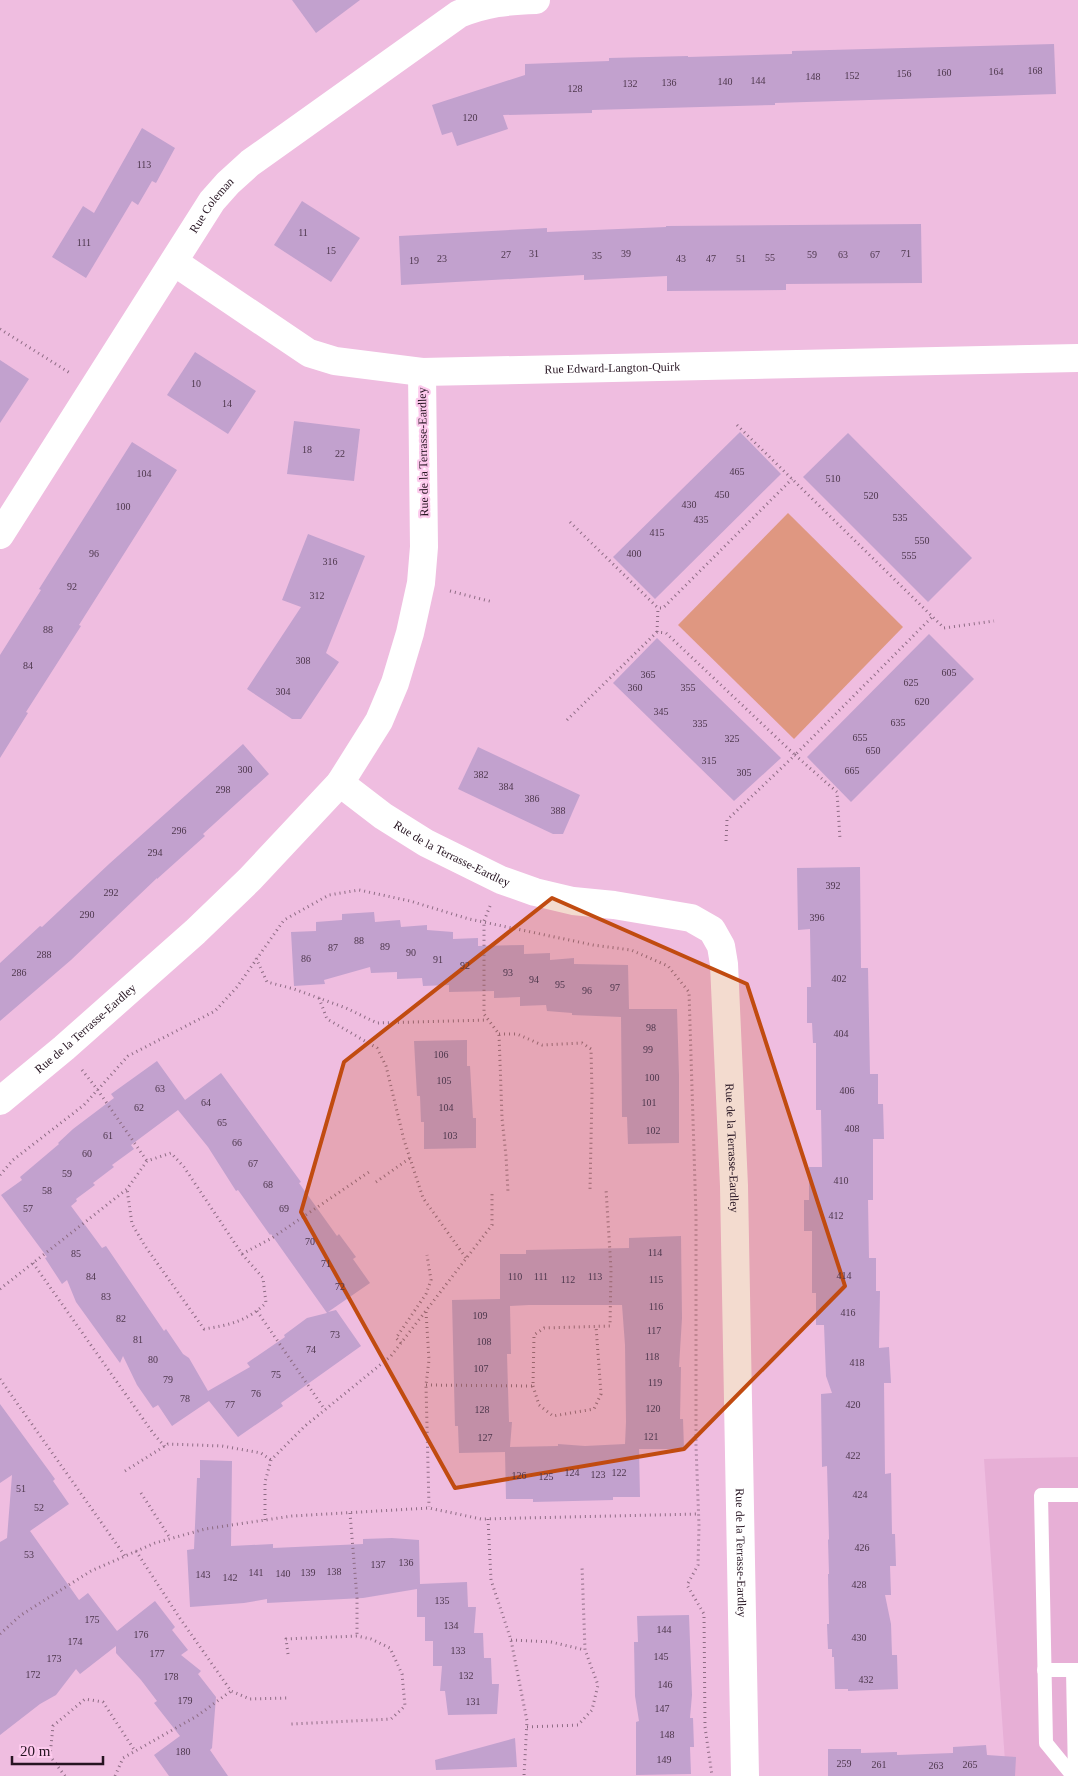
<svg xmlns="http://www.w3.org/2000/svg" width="1078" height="1776" font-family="'Times New Roman',serif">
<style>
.built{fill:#e7afd6}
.green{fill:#df9781}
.building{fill:#c2a1ce;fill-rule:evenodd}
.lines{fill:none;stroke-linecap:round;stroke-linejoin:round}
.path{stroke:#8e6c84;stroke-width:3;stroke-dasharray:1 4;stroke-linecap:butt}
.service{stroke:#fff;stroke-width:14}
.minor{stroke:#fff;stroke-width:28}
.marked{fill:#c14b10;fill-opacity:0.2;stroke:#c14b10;stroke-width:4;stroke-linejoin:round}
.labels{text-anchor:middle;stroke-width:4.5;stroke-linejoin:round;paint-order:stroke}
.number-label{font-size:10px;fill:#4d374c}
.street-label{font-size:12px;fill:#261421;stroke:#fdcaed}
</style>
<rect width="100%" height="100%" fill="#efbde0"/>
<path class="built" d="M1078,1457V1776H1006L984,1459Z"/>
<path class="green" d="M788,513L903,627L794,739L678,625Z"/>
<g class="building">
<path d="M292,0H360L316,33Z"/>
<path d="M1054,44L1056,94L775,103V105L592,110V113L503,115L508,129L457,146L452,132L442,135L432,105L525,75V64L609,61V58L688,56V57L792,54V51Z"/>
<path d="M142,128L175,148L156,183L152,181L138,205L132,201L86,278L52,257L83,206L94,213Z"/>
<path d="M302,201L360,238L331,282L274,245Z"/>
<path d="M921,224L922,283L786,284V290L667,291V276L584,280V275L401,285L399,236L547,228V232L666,227V226Z"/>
<path d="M195,352L256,391L228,434L167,395Z"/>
<path d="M0,360L29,379L0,423Z"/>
<path d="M294,421L360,429L354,481L287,474Z"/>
<path d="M740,432L781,474L655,599L613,557Z"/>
<path d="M848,433L972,558L928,602L803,477Z"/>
<path d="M132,442L177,470L79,625L81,626L26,712L28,713L0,758V655L41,590L39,589Z"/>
<path d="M308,534L365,556L326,653L339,662L301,719H292L247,689L301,607L282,600Z"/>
<path d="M929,634L974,679L851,802L807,757Z"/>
<path d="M657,638L781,758L734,801L613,683Z"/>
<path d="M243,744L269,774L203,834L205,836L157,879V878L71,960L0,1021V963L40,926L42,927L109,864Z"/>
<path d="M478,747L580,795L563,834H553L458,789Z"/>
<path d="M860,867L861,968H868L870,1074H878V1104H883L884,1139H873V1200H868L869,1258H876V1291H880L879,1348L889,1347L891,1383H884L885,1474L891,1473L892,1534H895L896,1566H890L891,1595H885L891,1624L892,1655H897L898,1689L848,1691V1689H835L834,1657H832V1649H828L827,1624H829L828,1574H829L828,1540L829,1539L827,1466L822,1467L821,1394L832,1393L826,1376L824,1325H816V1293H812V1231H804V1200H809V1167H822L821,1110H816V1043H813L812,1023H807V987H811L810,929L798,930L797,868Z"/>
<path d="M374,912L375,922L400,920L401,927L427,925V930L453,932V939L478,938V946L524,945V954L550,953V960L574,958V964L628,965L629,1009H677L679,1075V1143L628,1144L627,1117H622L621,1017L572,1015V1013L547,1011L546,1005L520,1006V997L494,998V991L449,992V985L423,986L422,978L397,979V972L371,973L370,967L324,980L325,984L294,986L291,932L316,931V922L342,920V914Z"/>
<path d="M467,1040V1066H470L473,1118H476V1148L424,1149V1122H421L420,1096H417L414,1041Z"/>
<path d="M157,1061L185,1100L221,1073L301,1182L299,1183L337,1236L339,1234L356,1257L353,1259L370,1283L328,1312L336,1310L361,1346L281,1403L283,1406L238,1437L209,1401L172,1426L158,1405L153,1408L137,1385L123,1356L120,1363L76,1302L67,1280L62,1284L45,1258L47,1257L1,1195L22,1180L20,1177L59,1144L58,1143L73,1129L114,1098L111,1094ZM178,1110L208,1147L236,1191L238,1190L270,1235L271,1234L327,1313L307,1318L284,1335L285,1337L247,1363L250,1367L208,1391L189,1358L183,1354L166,1329L164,1331L106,1246L102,1248L71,1206L77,1201L76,1199L95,1185L93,1183L114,1167L112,1165L134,1149L131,1145Z"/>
<path d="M681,1236L682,1318L679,1367H681L680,1419H683L684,1449H639L640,1497H613V1500L533,1502V1499H506L505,1452L459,1453L458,1426H455L452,1300L500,1299V1254H526V1250L629,1248V1238ZM529,1305H622L625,1345L626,1422L625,1444L585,1446L558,1444V1446L510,1447L512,1422H509L507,1354H511L510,1306Z"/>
<path d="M0,1404L55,1479L53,1481L69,1504L30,1531L79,1600L88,1593L117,1631L155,1601L175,1627L172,1630L188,1650L181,1655L201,1671L198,1674L216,1697L212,1748L210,1750L228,1776H169L154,1755L180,1736L154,1703L157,1701L141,1680L116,1653V1646L80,1674L76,1669L56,1695L40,1704L0,1735V1542L7,1538L12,1475L0,1483Z"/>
<path d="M200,1460L232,1461L231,1546L273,1544V1548L363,1544V1539L392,1538L419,1540L420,1584L467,1582L468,1607H476L474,1633H483L484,1658H491L492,1684H499L497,1714L448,1715L445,1691H440L442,1666H433V1641H425V1617H417V1589L363,1598L267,1603V1599L244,1603L190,1607L187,1550L194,1549L197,1478H200Z"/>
<path d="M689,1615L692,1695L690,1718H693L694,1747H690L691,1774L636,1775V1722L639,1721L635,1696L634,1642H638L637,1616Z"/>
<path d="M515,1738L517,1767L436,1770L435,1760Z"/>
<path d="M986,1745L987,1755L1016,1757L1015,1776H828V1749H861V1753L897,1752V1755L953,1753V1747Z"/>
</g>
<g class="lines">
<g class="path">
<path d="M0,329L70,373"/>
<path d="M737,425L944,628L994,621"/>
<path d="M570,522L658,608H663L792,479"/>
<path d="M450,591L493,602"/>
<path d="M657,632L658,608"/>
<path d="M567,720L657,632L666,633L795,755L932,617"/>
<path d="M726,841L727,820L795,755L837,792L840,839"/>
<path d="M490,906L484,921V1014L499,1034L502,1118L506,1156L508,1192"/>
<path d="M256,958L267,982L294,989L346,1008L377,1023L488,1020"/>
<path d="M319,998L327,1019L377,1048L386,1066L404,1140L423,1198L466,1258"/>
<path d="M499,1034H517L542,1045L582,1043L591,1049L592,1093L590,1190"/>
<path d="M82,1070L97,1089L147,1161"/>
<path d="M0,1175L13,1160L84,1105L128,1056L215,1011L237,987L284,920L329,895L359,890L410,901L469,919L593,945L631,950L668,966L689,992L696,1216V1446L699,1526L698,1565L687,1585L704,1614L705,1727L712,1776"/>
<path d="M376,1182L410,1158"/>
<path d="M242,1254L272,1238L369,1172"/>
<path d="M33,1263L153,1433L165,1447"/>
<path d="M0,1289L127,1189L147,1161L171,1153L184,1167L242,1254L263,1278L266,1303C247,1321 230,1325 204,1329L145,1246L132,1224L127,1189"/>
<path d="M257,1311L325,1410"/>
<path d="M426,1312L429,1360L426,1385L429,1507"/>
<path d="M401,1343L396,1338L426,1294L431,1280L427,1255"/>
<path d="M0,1379L125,1556"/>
<path d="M426,1385L533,1386L534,1335L544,1328L610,1326L611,1269L606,1189"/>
<path d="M533,1386L539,1405L553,1416L594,1409L601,1394L596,1326"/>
<path d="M125,1471L168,1444L222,1446L261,1453L271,1460"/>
<path d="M141,1493L170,1538"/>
<path d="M350,1513L357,1598V1636"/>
<path d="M488,1519L491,1580L511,1640L527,1721L524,1776"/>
<path d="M265,1520V1482L271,1460L305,1426L391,1356L492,1225V1192"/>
<path d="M136,1551L179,1617L231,1691L250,1699L290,1698"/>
<path d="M0,1634L21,1615L91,1571L155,1543L205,1529L292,1516L429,1508L481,1519L698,1514"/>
<path d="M511,1640L551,1642L585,1650"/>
<path d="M288,1654L286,1639L357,1636L371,1639L390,1648L402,1674L405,1706L391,1719L291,1724"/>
<path d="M527,1727L578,1725L592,1710L598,1685L585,1650L582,1566"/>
<path d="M65,1776L50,1756L53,1726L85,1699L103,1702L135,1751"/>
<path d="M115,1776L123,1758L197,1716L231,1691"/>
</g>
<g class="service">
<path d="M1044,1670H1078"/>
<path d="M1073,1670L1075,1776"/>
<path d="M1073,1776L1046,1743L1041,1495H1078"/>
</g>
<g class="minor">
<path id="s1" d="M174,262L309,353L335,361L422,372L1078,358"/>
<path id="s2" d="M0,535L212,201L228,183L250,163L459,14C487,3 506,1 536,0"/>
<path d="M340,783L379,721L395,683L410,633L421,583L424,547L422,372"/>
<path id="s3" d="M0,1101L64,1048L195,932L250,879L340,783L383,816L426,843L501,880L535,892L573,901L614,905L691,918L712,930L721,946L724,964L734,1186L745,1776"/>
</g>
</g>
<path class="marked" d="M552,898L747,984L845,1286L684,1449L455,1488L301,1212L344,1062Z"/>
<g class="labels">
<g class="number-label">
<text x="1035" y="74">168</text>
<text x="996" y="75">164</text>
<text x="944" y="76">160</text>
<text x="904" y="77">156</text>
<text x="852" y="79">152</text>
<text x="813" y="80">148</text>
<text x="758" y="84">144</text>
<text x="725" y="85">140</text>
<text x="669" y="86">136</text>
<text x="630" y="87">132</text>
<text x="575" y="92">128</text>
<text x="470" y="121">120</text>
<text x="144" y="168">113</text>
<text x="303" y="236">11</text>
<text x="84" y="246">111</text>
<text x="331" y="254">15</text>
<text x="534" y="257">31</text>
<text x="626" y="257">39</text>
<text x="906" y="257">71</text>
<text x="506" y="258">27</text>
<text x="812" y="258">59</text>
<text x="843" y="258">63</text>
<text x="875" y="258">67</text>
<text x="597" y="259">35</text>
<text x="770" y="261">55</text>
<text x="442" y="262">23</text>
<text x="681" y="262">43</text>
<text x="711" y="262">47</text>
<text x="741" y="262">51</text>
<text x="414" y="264">19</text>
<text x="196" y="387">10</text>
<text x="227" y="407">14</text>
<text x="307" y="453">18</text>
<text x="340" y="457">22</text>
<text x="737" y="475">465</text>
<text x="144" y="477">104</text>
<text x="833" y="482">510</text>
<text x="722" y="498">450</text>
<text x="871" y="499">520</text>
<text x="689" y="508">430</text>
<text x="123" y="510">100</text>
<text x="900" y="521">535</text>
<text x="701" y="523">435</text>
<text x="657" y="536">415</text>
<text x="922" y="544">550</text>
<text x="94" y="557">96</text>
<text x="634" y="557">400</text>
<text x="909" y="559">555</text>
<text x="330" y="565">316</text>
<text x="72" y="590">92</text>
<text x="317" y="599">312</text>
<text x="48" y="633">88</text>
<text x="303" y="664">308</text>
<text x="28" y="669">84</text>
<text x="949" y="676">605</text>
<text x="648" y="678">365</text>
<text x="911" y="686">625</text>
<text x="635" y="691">360</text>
<text x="688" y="691">355</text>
<text x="283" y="695">304</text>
<text x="922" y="705">620</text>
<text x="661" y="715">345</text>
<text x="898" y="726">635</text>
<text x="700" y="727">335</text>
<text x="860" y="741">655</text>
<text x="732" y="742">325</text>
<text x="873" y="754">650</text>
<text x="709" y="764">315</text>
<text x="245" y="773">300</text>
<text x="852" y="774">665</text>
<text x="744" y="776">305</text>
<text x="481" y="778">382</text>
<text x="506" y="790">384</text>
<text x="223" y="793">298</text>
<text x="532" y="802">386</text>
<text x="558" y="814">388</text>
<text x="179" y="834">296</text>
<text x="155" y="856">294</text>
<text x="833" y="889">392</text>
<text x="111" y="896">292</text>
<text x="87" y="918">290</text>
<text x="817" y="921">396</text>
<text x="359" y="944">88</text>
<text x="385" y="950">89</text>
<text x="333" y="951">87</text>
<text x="411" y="956">90</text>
<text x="44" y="958">288</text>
<text x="306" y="962">86</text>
<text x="438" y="963">91</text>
<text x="465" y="969">92</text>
<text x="19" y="976">286</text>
<text x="508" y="976">93</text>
<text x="839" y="982">402</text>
<text x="534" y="983">94</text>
<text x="560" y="988">95</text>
<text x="615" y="991">97</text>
<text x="587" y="994">96</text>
<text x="651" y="1031">98</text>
<text x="841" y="1037">404</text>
<text x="648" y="1053">99</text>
<text x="441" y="1058">106</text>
<text x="652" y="1081">100</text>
<text x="444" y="1084">105</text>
<text x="160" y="1092">63</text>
<text x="847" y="1094">406</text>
<text x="206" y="1106">64</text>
<text x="649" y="1106">101</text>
<text x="139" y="1111">62</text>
<text x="446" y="1111">104</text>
<text x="222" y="1126">65</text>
<text x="852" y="1132">408</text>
<text x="653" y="1134">102</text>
<text x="108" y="1139">61</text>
<text x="450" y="1139">103</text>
<text x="237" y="1146">66</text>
<text x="87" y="1157">60</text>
<text x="253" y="1167">67</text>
<text x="67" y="1177">59</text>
<text x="841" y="1184">410</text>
<text x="268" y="1188">68</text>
<text x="47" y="1194">58</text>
<text x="28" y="1212">57</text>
<text x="284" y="1212">69</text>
<text x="836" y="1219">412</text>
<text x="310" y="1245">70</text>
<text x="655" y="1256">114</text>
<text x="76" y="1257">85</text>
<text x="326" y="1267">71</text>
<text x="844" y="1279">414</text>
<text x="91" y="1280">84</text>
<text x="515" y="1280">110</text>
<text x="541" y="1280">111</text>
<text x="595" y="1280">113</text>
<text x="568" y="1283">112</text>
<text x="656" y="1283">115</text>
<text x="340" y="1290">72</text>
<text x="106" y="1300">83</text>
<text x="656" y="1310">116</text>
<text x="848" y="1316">416</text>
<text x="480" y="1319">109</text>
<text x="121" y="1322">82</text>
<text x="654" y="1334">117</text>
<text x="335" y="1338">73</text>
<text x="138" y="1343">81</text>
<text x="484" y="1345">108</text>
<text x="311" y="1353">74</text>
<text x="652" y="1360">118</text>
<text x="153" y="1363">80</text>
<text x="857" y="1366">418</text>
<text x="481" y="1372">107</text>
<text x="276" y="1378">75</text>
<text x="168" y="1383">79</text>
<text x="655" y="1386">119</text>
<text x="256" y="1397">76</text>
<text x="185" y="1402">78</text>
<text x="230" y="1408">77</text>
<text x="853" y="1408">420</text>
<text x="653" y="1412">120</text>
<text x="482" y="1413">128</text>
<text x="651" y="1440">121</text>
<text x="485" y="1441">127</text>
<text x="853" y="1459">422</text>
<text x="572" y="1476">124</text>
<text x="619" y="1476">122</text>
<text x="598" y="1478">123</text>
<text x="519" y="1479">126</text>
<text x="546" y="1480">125</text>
<text x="21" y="1492">51</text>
<text x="860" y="1498">424</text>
<text x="39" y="1511">52</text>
<text x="862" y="1551">426</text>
<text x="29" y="1558">53</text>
<text x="406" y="1566">136</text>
<text x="378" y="1568">137</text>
<text x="334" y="1575">138</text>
<text x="256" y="1576">141</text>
<text x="308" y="1576">139</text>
<text x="283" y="1577">140</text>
<text x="203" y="1578">143</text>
<text x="230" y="1581">142</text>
<text x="859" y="1588">428</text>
<text x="442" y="1604">135</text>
<text x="92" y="1623">175</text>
<text x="451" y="1629">134</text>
<text x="664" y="1633">144</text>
<text x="141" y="1638">176</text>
<text x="859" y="1641">430</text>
<text x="75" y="1645">174</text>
<text x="458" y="1654">133</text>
<text x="157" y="1657">177</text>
<text x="661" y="1660">145</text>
<text x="54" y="1662">173</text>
<text x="33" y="1678">172</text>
<text x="466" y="1679">132</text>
<text x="171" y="1680">178</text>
<text x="866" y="1683">432</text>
<text x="665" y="1688">146</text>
<text x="185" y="1704">179</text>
<text x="473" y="1705">131</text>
<text x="662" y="1712">147</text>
<text x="667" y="1738">148</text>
<text x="183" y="1755">180</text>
<text x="664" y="1763">149</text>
<text x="844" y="1767">259</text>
<text x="879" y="1768">261</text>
<text x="970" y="1768">265</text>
<text x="936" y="1769">263</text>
</g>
<g class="street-label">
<text dy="4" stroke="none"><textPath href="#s2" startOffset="392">Rue Coleman</textPath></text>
<text dy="4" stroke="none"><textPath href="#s1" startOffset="468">Rue Edward-Langton-Quirk</textPath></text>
<text transform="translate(423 452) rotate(-91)" y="4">Rue de la Terrasse-Eardley</text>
<text dy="4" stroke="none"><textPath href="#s3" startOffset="599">Rue de la Terrasse-Eardley</textPath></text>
<text dy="4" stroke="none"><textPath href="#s3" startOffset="112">Rue de la Terrasse-Eardley</textPath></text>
<text dy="4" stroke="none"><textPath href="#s3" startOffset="1094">Rue de la Terrasse-Eardley</textPath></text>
<text dy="4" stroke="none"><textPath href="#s3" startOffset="1499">Rue de la Terrasse-Eardley</textPath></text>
</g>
</g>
<path d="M12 1756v8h91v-8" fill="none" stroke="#261421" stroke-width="2.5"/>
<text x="20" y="1756" font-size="15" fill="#261421" stroke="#fdcaed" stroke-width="4" paint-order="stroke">20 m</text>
</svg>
